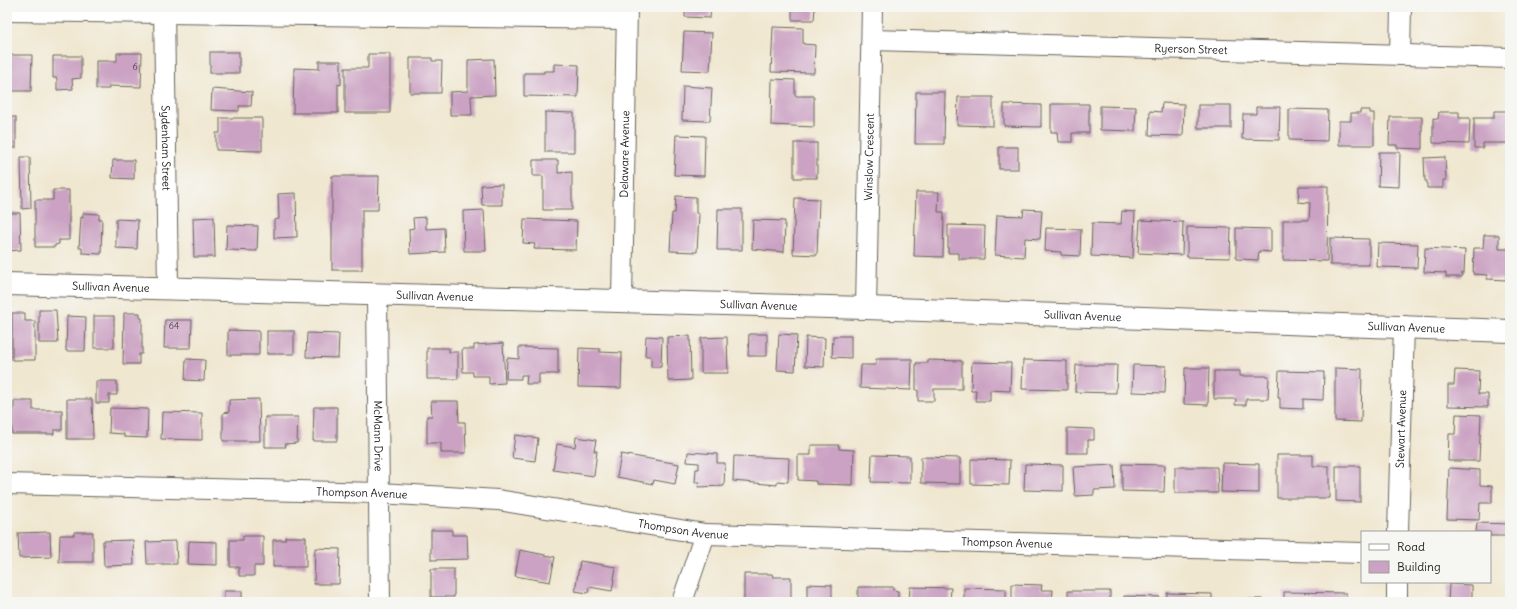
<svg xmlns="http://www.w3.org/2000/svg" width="1517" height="609" font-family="Delius,sans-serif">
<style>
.building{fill:#cba2c3}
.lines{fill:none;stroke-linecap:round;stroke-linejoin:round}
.minor-casing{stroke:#66635b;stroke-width:22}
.tertiary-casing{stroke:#66635b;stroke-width:24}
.minor{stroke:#fff;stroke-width:20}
.tertiary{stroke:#fff;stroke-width:22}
.labels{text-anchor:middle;stroke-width:3.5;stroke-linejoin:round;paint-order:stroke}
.number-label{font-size:9px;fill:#483e46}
.street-label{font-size:11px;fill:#1c1c1c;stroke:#f6f6f2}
</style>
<rect width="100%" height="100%" fill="#f6f6f2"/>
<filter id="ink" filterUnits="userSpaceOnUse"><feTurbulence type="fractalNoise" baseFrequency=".025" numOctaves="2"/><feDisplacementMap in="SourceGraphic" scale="8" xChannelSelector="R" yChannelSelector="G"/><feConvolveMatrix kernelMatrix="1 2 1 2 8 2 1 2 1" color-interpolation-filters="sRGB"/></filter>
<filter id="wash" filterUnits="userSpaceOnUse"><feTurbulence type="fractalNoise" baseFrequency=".012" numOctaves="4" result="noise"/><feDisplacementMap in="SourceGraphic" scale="16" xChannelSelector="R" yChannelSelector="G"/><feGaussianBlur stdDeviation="0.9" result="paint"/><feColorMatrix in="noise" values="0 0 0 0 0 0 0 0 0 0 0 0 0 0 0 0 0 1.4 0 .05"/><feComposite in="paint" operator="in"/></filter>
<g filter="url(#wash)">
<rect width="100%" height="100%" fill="#f0e7d0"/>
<g id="blocks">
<g class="building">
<path d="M685,7H711L710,18L685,17Z"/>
<path d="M792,7H815L814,20H792Z"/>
<path d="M773,27L803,28V44L815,45L814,73L771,72Z"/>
<path d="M684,32L712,33L710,71L682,70Z"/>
<rect x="210" y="52" width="29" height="21"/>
<path d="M117,53H142L141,87L109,86V89H96V61H117Z"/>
<path d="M368,54H390V113H345V68H368Z"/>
<path d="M7,55H32L31,91H7Z"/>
<path d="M53,56H81V78L72,79L73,89L57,90V78H53Z"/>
<path d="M410,58H432V61H442L441,93H410Z"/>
<path d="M494,59L495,95L471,96L472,115H450V92L468,91V60Z"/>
<path d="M319,61H341V85L338,84V113H293L294,68L319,69Z"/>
<path d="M554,64L579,65L578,97L524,96V73H544V71H554Z"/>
<path d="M772,79L795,80V96H814V127L771,125Z"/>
<path d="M683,86L712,88L710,121L682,120Z"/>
<path d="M212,89L252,92L251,106H239V111L211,110Z"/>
<path d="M916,92H945L944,144H915Z"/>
<path d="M958,97H993V126L957,125Z"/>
<path d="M1162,103L1184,104L1183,136L1149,135L1150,111L1161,112Z"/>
<path d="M1004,104L1041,105V127L1004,126Z"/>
<path d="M1051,104H1089V133H1072V142H1058L1057,132H1051Z"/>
<rect x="1198" y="105" width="33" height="23"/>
<path d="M1100,106L1136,107L1135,131L1100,130Z"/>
<path d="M1256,107H1280L1279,140L1242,139L1243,114H1256Z"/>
<path d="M1289,109L1328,110L1327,141L1289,140Z"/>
<path d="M1360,110H1370V113H1374V145H1339V121H1351V113H1360Z"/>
<path d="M1494,111H1510V143H1483V148H1474V118H1494Z"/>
<path d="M545,112L574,113V152H545Z"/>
<path d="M1439,112H1459V118H1470L1469,144L1433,143V118L1438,119Z"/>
<rect x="7" y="117" width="9" height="31"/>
<path d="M1390,117H1422V149L1397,148V145H1389Z"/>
<path d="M220,118H262V151L216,150V133H220Z"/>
<path d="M676,135L705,136L704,176L674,175Z"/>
<rect x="794" y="143" width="23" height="35"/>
<rect x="999" y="147" width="19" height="22"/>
<path d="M1379,152H1400L1399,187L1378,186Z"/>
<path d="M21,157H30L31,208L22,209Z"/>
<path d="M1445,157L1446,180H1443V188H1427V181H1425L1424,158Z"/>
<path d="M113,160H134V179L112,178Z"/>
<path d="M533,160H558V173L572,172V210H543V176H533Z"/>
<path d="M332,176H379L378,210H362V270H332Z"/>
<path d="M502,184V205H482L481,185Z"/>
<path d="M1299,186H1328L1327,261L1283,260V220H1309L1310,203L1298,202Z"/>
<path d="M53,190H69V240H59V244L55,245V247H35V200H53Z"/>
<path d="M916,192H939L938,212H944L943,257L914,256Z"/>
<path d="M296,193L297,237L274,238V220L279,219L278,194Z"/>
<path d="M676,196L696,197V213L699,214L697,252L670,251L672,213H675Z"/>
<path d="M795,198L819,199L817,255L793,254Z"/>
<path d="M718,209H742V250H717Z"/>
<path d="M1024,209L1042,210L1040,239L1025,238L1024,257L995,255L997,215L1023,216Z"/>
<path d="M484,210L486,251H464L463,211Z"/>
<path d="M1122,211L1135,212L1133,258L1091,256L1092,223L1121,224Z"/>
<path d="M7,213H20L21,250L7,251Z"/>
<path d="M83,213L99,214V219H102L101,254L82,253V248H79L81,217L83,218Z"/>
<path d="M214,217L215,257H194L193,218Z"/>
<path d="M426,217V229L444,228L445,252L410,254L409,229L414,228L413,218Z"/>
<path d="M116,219L138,220L137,249L116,248Z"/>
<path d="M524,219L577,221L576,250L534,249L535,244L523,243Z"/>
<path d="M753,220L785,221L784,252L752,249Z"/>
<path d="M1140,220L1183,222L1182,255L1138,253Z"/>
<path d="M227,225L258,226L257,251L226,250Z"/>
<path d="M948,225L985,226L984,259H959V253H948Z"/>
<path d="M1187,227L1231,228L1230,258L1187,257Z"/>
<path d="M1046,228L1081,229L1080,256L1061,255V252L1045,251Z"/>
<path d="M1236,228L1271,229V252L1259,251L1258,260L1236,259Z"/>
<path d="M1484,235H1499V249H1510V276H1506V280L1487,279V275L1473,274L1474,248H1483Z"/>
<path d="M1330,238L1369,239V265H1330Z"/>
<path d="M1378,243L1418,244L1417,268L1377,267Z"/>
<path d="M1425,248L1465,250L1464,273H1462V277H1446V273L1424,272Z"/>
<path d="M39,310H56L58,343H39Z"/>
<path d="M12,313H25V321H35V360H12Z"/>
<path d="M124,313H140V318H142V354H139V364H123Z"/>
<path d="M67,316L86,317L85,351H66Z"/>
<rect x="94" y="316" width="20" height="32"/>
<path d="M165,320H192L191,348H164Z"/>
<path d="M228,330L259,331V355H228Z"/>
<rect x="267" y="331" width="27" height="23"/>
<path d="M307,333L339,334L338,358L306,357Z"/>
<path d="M749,334H767V356H748Z"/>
<path d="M779,334L797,335L795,371L777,370Z"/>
<path d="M646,336L662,337L661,367H651V356H645Z"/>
<path d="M690,336L691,380L668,381L667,337Z"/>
<path d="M833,336H851V358L832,357Z"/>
<path d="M727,337L728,373H701V338Z"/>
<path d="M806,337L825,338L824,367L805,366Z"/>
<path d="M503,343L505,383L489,384V376H473V372H463L462,349H474V345Z"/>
<path d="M519,347L558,348V374H539V384H526L527,375H521V379H506L507,358L519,359Z"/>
<path d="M427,348H449V352H458V379H427Z"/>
<path d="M579,348L600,349V352L622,353L621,388L578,387Z"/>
<path d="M186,359L205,360L204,381L185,380Z"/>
<path d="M876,359H912L911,390L860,388L861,365H876Z"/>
<path d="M928,360L962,361V389H934V401H918V390H916V363H928Z"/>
<path d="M1023,360L1067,361V390L1022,389Z"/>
<path d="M972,362L1011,363L1010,391L990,390V401H975L976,390H971Z"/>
<path d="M1076,365H1117L1116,393L1075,392Z"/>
<path d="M1133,365L1166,366L1165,393L1132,392Z"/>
<path d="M1185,368H1209L1208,405L1184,404Z"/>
<path d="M1335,368L1362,369L1361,422L1335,421Z"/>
<path d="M1455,370L1479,371L1478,394H1488V407L1448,406V385H1454Z"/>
<path d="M1214,371H1240V376H1269L1268,399H1246V405H1235L1236,399H1214Z"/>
<path d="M1279,371L1324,372L1323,400L1303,399V409L1280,408V398H1278Z"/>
<path d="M96,381H117V395H109V403H96Z"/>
<path d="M67,399H92L93,439H67Z"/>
<path d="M259,399L260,441H223V413L229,412V400Z"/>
<path d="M14,401H33V410H62V430H54V434H12L11,410H14Z"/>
<path d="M431,401H458L459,422H465L466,453H441V443H427V416H432Z"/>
<path d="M314,407H337V441H313Z"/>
<path d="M110,408L148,409L147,438L124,437V434L109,433Z"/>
<path d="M162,412L202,413V440L161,439Z"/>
<path d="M1456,414L1481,415L1479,461H1448L1449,434H1455Z"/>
<path d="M265,417H298L297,443L285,444L286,447H265Z"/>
<path d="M1067,428L1094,429V440H1088V453H1067Z"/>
<path d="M515,435L538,438L535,461L512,458Z"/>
<path d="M576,437L596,440L594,451H597L594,476L553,470L557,444L575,447Z"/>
<path d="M811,445H839V449L854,450L853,485L816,484V481L798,480V455H811Z"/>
<path d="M688,452L717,454V463H725L724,486L698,487L699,482H695L696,469H699V463L687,462Z"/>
<path d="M621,454L679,464L675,484L654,480L653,484L617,477Z"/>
<path d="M872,455L910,456V483L871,482Z"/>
<path d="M1277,455H1313V466H1329V498H1277Z"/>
<path d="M734,456L789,458L788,482L777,481V485L733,481Z"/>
<path d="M921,457L960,458V484L921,483Z"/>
<path d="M971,459L1010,460L1009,485L971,484Z"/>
<path d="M1222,463L1259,464V493L1221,492Z"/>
<path d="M1025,464L1063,465V491L1024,490Z"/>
<path d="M1122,464L1165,465L1164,492L1122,491Z"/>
<path d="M1114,465L1115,489L1094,490V495L1075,496L1073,467Z"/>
<path d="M1336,466H1360V502L1336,501Z"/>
<path d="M1175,467H1217L1218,493H1175Z"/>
<path d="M1449,468L1480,470V485L1492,486V503H1480L1479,520L1447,519Z"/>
<path d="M1477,523L1510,524V536H1490V532H1476Z"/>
<path d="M431,530H452V535H467L468,559L431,560Z"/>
<path d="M50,532L51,557L19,558L18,533Z"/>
<path d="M74,532H93V562H59L60,535H74Z"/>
<path d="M243,536H263V566H254V576H239V567H230V540H243Z"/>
<path d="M285,537H306V567H273V540H285Z"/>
<path d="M133,540L134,565L104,566L103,541Z"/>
<path d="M176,541L177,564H147L146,542Z"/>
<path d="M189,541L217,542V565L188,564Z"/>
<path d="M315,548L340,549L339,584H314Z"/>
<path d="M520,550L555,557L550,582L515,576Z"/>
<path d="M580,561L616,567L612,591L589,587L588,593L575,591Z"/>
<rect x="431" y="569" width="23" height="28"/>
<path d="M744,574H772L773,577H791V601H744Z"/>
<path d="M807,584L832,585V602H807Z"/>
<path d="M1012,584L1042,585L1041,590H1053L1052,602H1012Z"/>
<path d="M1449,584L1472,585V602H1448Z"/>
<path d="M858,587H893V590L898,591V602H858Z"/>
<path d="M910,587L951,588L950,602H909Z"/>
<path d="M964,588L1006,589V602H964Z"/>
<rect x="224" y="591" width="18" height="11"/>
<rect x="1068" y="591" width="42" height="11"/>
<path d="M1284,592L1346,593V602H1284Z"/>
<path d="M1167,593L1212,594V602H1166Z"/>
<path d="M1124,596L1160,597V602H1123Z"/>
<rect x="1224" y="599" width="38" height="3"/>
</g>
</g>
</g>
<g filter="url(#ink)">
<use href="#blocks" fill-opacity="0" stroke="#66635b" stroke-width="1"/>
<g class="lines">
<defs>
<g id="minor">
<path id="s1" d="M164,7L168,289"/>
<path d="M7,11L626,19"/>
<path id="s2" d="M872,40L1510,58"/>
<path d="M1400,55L1401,7"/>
<path id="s3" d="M377,295L380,602"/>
<path id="s4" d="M622,301L627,7"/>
<path id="s5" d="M866,308L872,7"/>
<path id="s6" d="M7,484L379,493L498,500L705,534L1362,553"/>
<path id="s7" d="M1398,532L1404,326"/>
<path d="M682,602L705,534"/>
<path d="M1397,602V582"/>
</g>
<g id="tertiary">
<path id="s8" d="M7,284L866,308L1510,331"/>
</g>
</defs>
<use href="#minor" class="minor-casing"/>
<use href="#tertiary" class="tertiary-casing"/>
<use href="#minor" class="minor"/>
<use href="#tertiary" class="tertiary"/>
</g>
</g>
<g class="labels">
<g class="number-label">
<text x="135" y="70">6</text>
<text x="174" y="329">64</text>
</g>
<g class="street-label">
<text dy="4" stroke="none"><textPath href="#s2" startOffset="319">Ryerson Street</textPath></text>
<text dy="4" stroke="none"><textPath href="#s1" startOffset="141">Sydenham Street</textPath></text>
<text dy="4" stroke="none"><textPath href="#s4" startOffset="147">Delaware Avenue</textPath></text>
<text dy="4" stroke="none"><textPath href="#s5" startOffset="151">Winslow Crescent</textPath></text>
<text dy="4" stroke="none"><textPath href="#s8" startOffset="104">Sullivan Avenue</textPath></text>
<text dy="4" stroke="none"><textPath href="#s8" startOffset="428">Sullivan Avenue</textPath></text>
<text dy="4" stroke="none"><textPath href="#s8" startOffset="752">Sullivan Avenue</textPath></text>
<text dy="4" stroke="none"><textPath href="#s8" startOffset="1076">Sullivan Avenue</textPath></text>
<text dy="4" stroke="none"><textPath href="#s8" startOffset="1400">Sullivan Avenue</textPath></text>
<text dy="4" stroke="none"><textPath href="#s7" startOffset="103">Stewart Avenue</textPath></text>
<text dy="4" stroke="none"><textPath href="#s3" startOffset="141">McMann Drive</textPath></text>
<text dy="4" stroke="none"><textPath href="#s6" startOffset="355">Thompson Avenue</textPath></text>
<text dy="4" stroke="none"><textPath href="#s6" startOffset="679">Thompson Avenue</textPath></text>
<text dy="4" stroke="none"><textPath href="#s6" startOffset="1003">Thompson Avenue</textPath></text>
</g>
</g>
<rect width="1517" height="609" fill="none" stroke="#f6f6f2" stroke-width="24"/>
<rect x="1361" y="531" width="130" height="52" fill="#f6f6f2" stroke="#9f9f9c"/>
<rect x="1369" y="544" width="20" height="6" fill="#ffffff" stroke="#9f9f9c"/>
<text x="1397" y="551" font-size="12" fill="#1c1c1c">Road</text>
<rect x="1369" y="561" width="20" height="12" fill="#cba2c3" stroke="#9f9f9c"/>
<text x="1397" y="571" font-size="12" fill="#1c1c1c">Building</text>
</svg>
